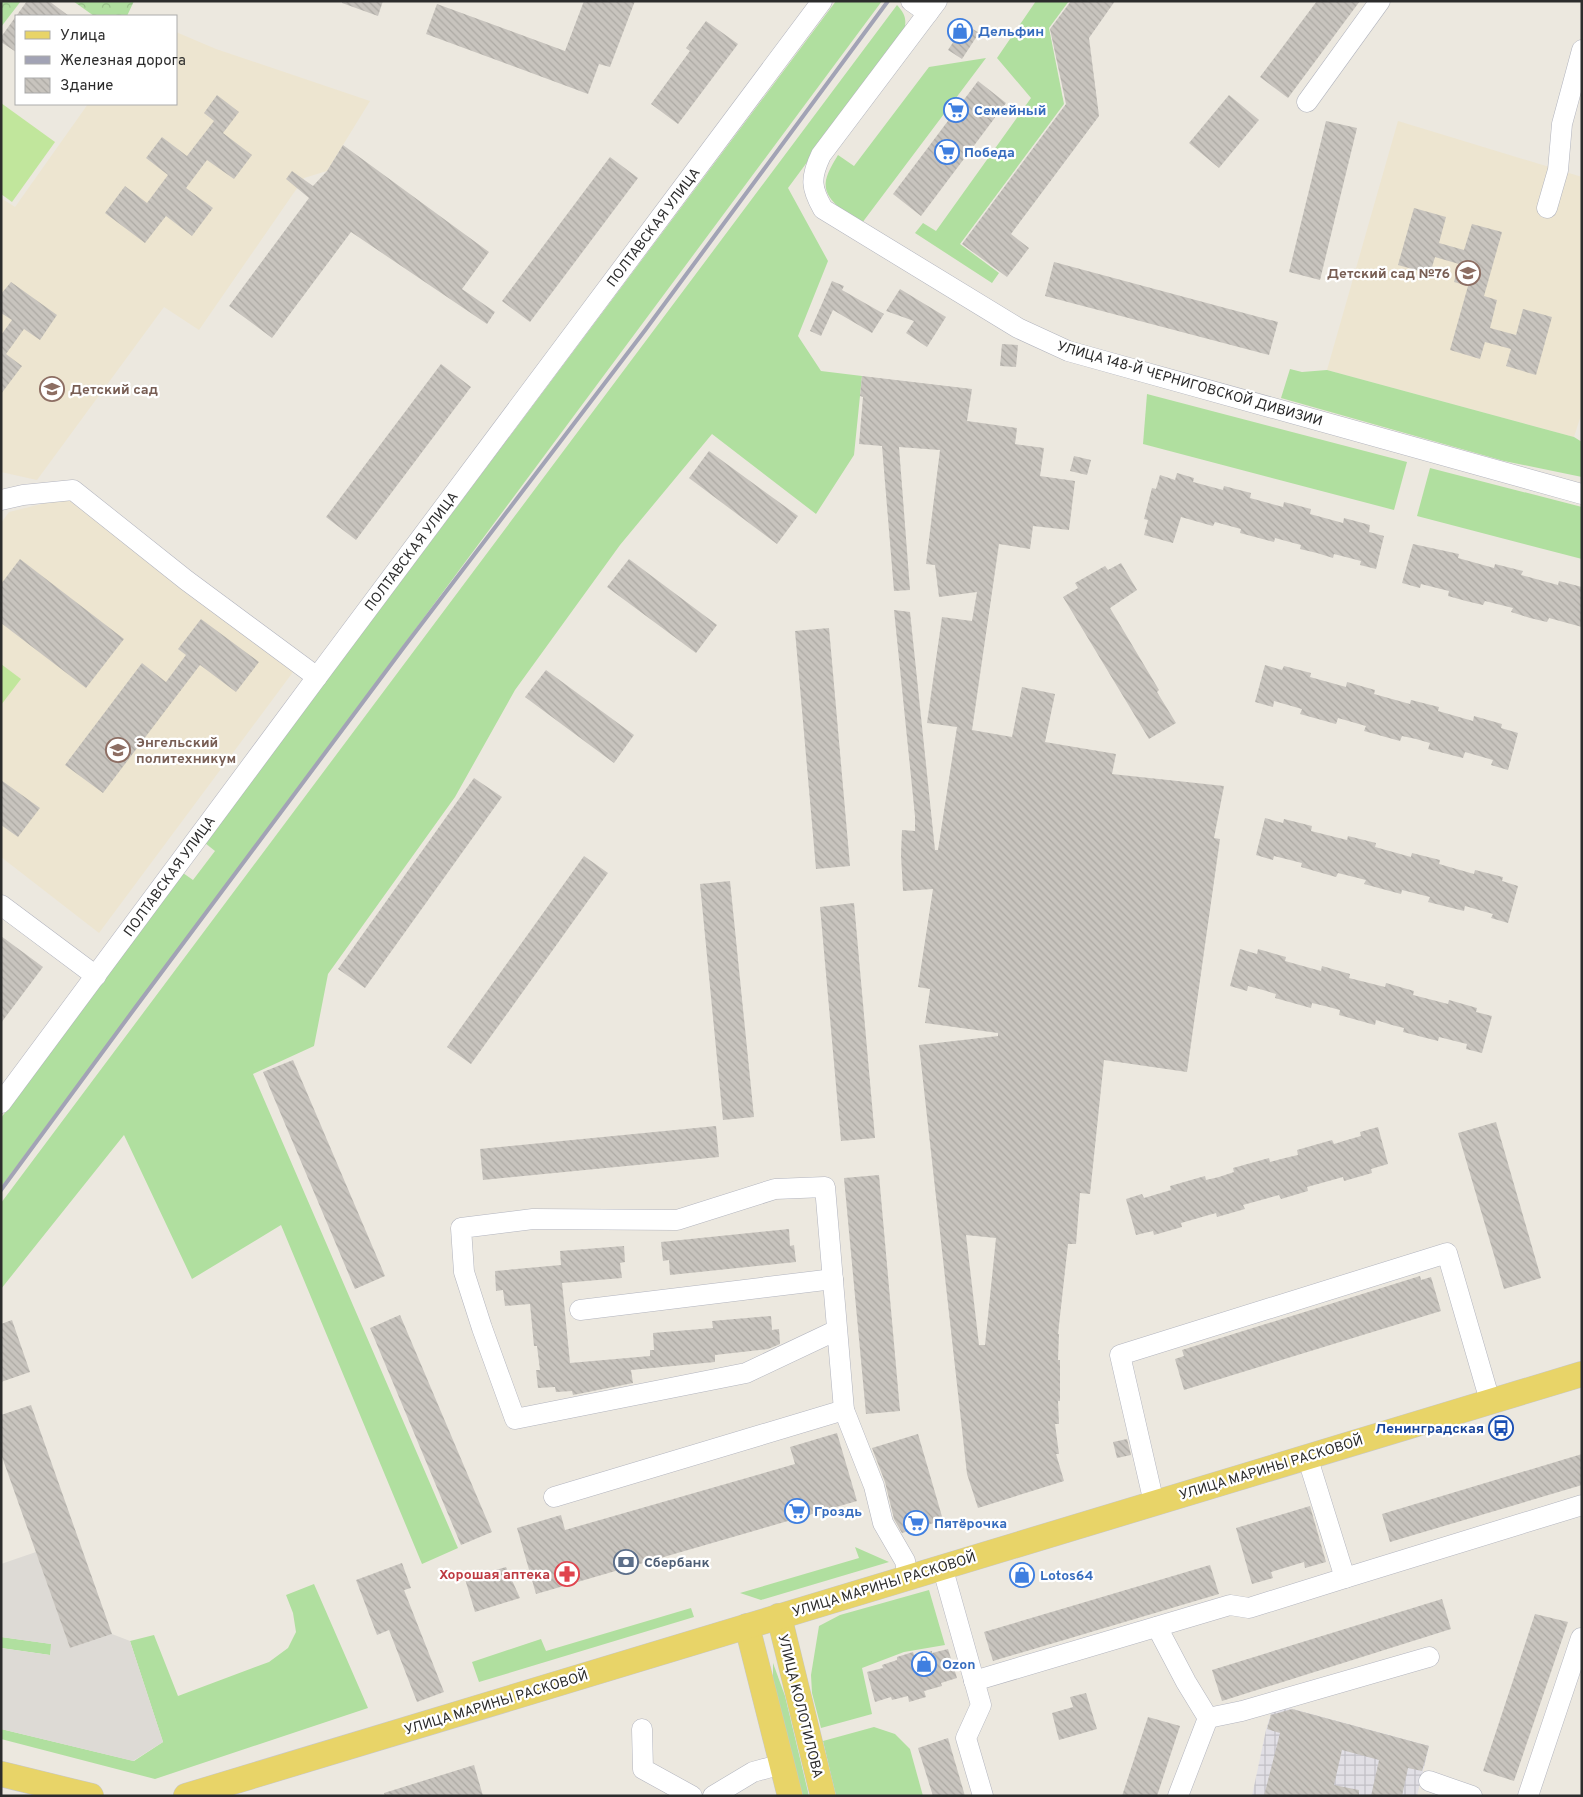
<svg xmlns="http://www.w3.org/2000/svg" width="1583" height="1797" font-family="Overpass,sans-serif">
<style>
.industrial{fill:url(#industrial-grid)}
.education{fill:#ede5d0}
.grass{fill:#b0df9f}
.park{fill:url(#park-crowns)}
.pitch{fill:#c1e69c}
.plaza{fill:#dddad5}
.building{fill:url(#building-back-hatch);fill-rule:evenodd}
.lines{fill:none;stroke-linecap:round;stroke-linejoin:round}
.minor-casing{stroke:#b2b4be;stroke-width:21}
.major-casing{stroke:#c8c8c8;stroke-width:26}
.minor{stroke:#fff;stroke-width:20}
.major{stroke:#e8d468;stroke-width:25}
.rail{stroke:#a2a3b5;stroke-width:4}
.labels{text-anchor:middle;stroke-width:4.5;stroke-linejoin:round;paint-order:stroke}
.shop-label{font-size:14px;font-weight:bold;fill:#366cbe;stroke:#fff;text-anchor:start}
.street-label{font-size:14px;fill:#2c2c2c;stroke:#fff}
.education-label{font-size:14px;font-weight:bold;fill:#785e54;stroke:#fff;text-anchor:start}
.transit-label{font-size:14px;font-weight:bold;fill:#164399;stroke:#fff;text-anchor:end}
.service-label{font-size:14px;font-weight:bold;fill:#4e5e75;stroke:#fff;text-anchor:start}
.health-label{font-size:14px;font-weight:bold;fill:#be3a42;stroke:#fff;text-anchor:end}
</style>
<defs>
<pattern id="industrial-grid" width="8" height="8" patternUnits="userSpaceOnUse" patternTransform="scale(1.25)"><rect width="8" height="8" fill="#e1dfe5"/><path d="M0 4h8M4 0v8" fill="none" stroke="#c1c0c5"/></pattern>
<pattern id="park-crowns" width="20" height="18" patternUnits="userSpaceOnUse" patternTransform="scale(1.25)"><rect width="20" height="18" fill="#b0df9f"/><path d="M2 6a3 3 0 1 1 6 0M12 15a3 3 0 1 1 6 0" fill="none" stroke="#98c089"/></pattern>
<pattern id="building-back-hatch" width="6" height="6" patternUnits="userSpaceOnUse" patternTransform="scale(1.25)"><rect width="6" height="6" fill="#c8c4be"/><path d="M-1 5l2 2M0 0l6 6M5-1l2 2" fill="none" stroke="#aca9a3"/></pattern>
</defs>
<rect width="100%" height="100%" fill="#ece8df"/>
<path class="industrial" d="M1274,1704L1429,1746L1417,1796H1252L1266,1730Z"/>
<g class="education">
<path d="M176,32L216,49L370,101L327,171L304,178L199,330L164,307L37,480L1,472V198L15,207L88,104H176Z"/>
<path d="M1398,121L1582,177V412L1574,437L1327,370Z"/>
<path d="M74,496L296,668L99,933L1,857V523L9,512Z"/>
</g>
<g class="grass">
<path d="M836,1H882L1,1187V1118L183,873L193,880L215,851L205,843Z"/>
<path d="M1036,1H1069L1049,28L1064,104L960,244L999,273L992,283L915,233L923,223L936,231L1031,98L997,58Z"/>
<path d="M897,5C905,14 907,19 904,31L788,188L828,261L798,336L821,371L862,376L854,455L816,514L712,434L620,545L515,690L455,797L328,974L314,1046L253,1074L458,1548L422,1564L281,1225L192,1279L124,1135L1,1289V1203Z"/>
<path d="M986,58L862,223C848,213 822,201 826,180C828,171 834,162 838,155L854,166L929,67Z"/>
<path d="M1290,369L1302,372L1327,370L1574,437L1582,442V477L1504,461L1281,398Z"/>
<path d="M1147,394L1407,462L1394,510L1143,444Z"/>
<path d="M1430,468L1582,507V559L1417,516Z"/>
<path d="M855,1547L889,1562L761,1600L740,1593L859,1558Z"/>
<path d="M314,1584L368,1708L155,1779L1,1739V1729L134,1761L163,1742L130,1641L154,1635L178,1696L269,1662L288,1648L296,1632L293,1613L286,1595Z"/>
<path d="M929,1590L945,1645L904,1652L862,1668L872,1714L821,1728L812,1693L811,1675L819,1626L840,1615Z"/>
<path d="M691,1608L694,1617L479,1682L472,1662L541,1639L546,1651Z"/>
<path d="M1,1637L52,1644L50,1655L1,1648Z"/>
<path d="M773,1663L785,1696L809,1796H798L773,1696Z"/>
<path d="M874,1727L895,1734L910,1749L923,1796H836L823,1741Z"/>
</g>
<g class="park">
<path d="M1,1H21L1,27Z"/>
<path d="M73,1H134L127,16H94Z"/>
</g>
<g class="pitch">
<path d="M1,103L55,142L12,202L1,194Z"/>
<path d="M1,664L21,679L1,705Z"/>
</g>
<path class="plaza" d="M36,1552L70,1648L112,1634L130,1641L163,1742L133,1761L1,1729V1648L50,1655L51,1644L1,1637V1564Z"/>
<g class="building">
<path d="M27,1H49L69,16H16V52L1,42V37Z"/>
<path d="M342,1H383L378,16L342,3Z"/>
<path d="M584,1H635L610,67L599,64L588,94L426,34L437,4L565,51Z"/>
<path d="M1071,1H1115L1089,38L1099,116L1011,234L1029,248L1007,277L962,244L1066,104L1050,29Z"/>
<path d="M1317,1H1360L1288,98L1260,77Z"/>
<path d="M706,21L738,44L678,124L651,104L690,51L686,48Z"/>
<path d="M965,24L979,33L962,59L948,50Z"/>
<path d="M978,81L1006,103L921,216L893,194Z"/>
<path d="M217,95L239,112L223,133L252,155L234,179L207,160L186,188L213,208L192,236L166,216L145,243L105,213L125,186L147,203L168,175L146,158L162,137L187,156L214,121L204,113Z"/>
<path d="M1229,95L1259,120L1219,168L1189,143Z"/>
<path d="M1326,121L1357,128L1320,280L1289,272Z"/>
<path d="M343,145L489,252L462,289L495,312L487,324L351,232L272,338L229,306L309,198L286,179L292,171L313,186L327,171Z"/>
<path d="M610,157L638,178L530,322L502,301Z"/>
<path d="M1414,208L1446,217L1439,243L1464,250L1472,224L1502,232L1484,296L1497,300L1490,328L1516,335L1523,309L1552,317L1536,375L1506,366L1511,349L1485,342L1480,359L1450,350L1468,286L1454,282L1459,264L1435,257L1430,274L1398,265Z"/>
<path d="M1054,262L1278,322L1269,355L1045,296Z"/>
<path d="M832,281L844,286L842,290L884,314L872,333L833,310L821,336L810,331Z"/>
<path d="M11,282L57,315L40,340L24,329L6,354L22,366L1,394V335L12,320L1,313V294Z"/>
<path d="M900,289L946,317L927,347L906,333L914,321L886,311Z"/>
<path d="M1002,344L1018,345L1016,367L1000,366Z"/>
<path d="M441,364L471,387L356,540L326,517Z"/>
<path d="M862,376L972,389L967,421L1017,428L1015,444L1044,448L1040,476L1075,481L1069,530L1033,526L1030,549L999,544L972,730L1012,737L1022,687L1055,694L1045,742L1116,754L1112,774L1224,786L1214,838L1220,839L1187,1072L1104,1060L1090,1194L1080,1193L1076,1244H1068L1058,1334H1059L1058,1360H1060V1401H1058L1059,1424H1055L1059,1454H1056L1064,1481L978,1508L967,1474L919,1045L998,1036V1033L925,1023L930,989L918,987L933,889L903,891L901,855L902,830L915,831V816L894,610L910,612L935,850H938L957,727L927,723L942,617L972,621L977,592L939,597L935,565L926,564L940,450L899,447L910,590L894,591L882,446L859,444L863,397L860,396ZM966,1235L996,1238L985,1345H979Z"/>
<path d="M709,451L798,516L777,544L689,478Z"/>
<path d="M1074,456L1091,460L1087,475L1070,471Z"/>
<path d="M1177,473L1194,478L1193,482L1223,490L1224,486L1251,493L1250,498L1283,507L1284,502L1311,509L1310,514L1343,523L1344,518L1370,525L1369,532L1384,536L1376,569L1360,565L1361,561L1334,554L1333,558L1317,553L1300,549L1301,545L1275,538L1274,542L1240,533L1241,529L1215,522L1213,526L1181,517L1173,543L1144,535L1148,520L1144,519L1152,488L1156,489L1160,475L1175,480Z"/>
<path d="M1413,544L1459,554L1458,558L1494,568L1495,564L1523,571L1521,575L1558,585L1559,581L1582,587V627L1549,618L1547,622L1530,618L1511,612L1513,608L1485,601L1483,605L1466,601L1448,596L1449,591L1421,584L1420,588L1402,583Z"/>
<path d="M20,559L124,639L86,688L1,623V584Z"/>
<path d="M629,559L717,625L696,653L607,587Z"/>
<path d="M1121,563L1137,590L1110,608L1159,690L1157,692L1176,723L1149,739L1063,597L1078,588L1075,583L1105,566L1108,570Z"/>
<path d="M201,619L259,662L236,692L200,665L103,793L65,765L142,663L166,682L186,655L178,649Z"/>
<path d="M829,628L850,866L816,869L795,631Z"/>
<path d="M1265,665L1282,670L1284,666L1311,673L1310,677L1346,687L1347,682L1375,690L1374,694L1410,704L1411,700L1439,707L1438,711L1473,721L1474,716L1502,724L1501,728L1518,733L1508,770L1491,765L1493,760L1465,752L1463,758L1428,749L1430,743L1416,739L1402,736L1400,741L1364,731L1366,726L1338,718L1336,724L1300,714L1302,709L1274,701L1273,707L1255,702Z"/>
<path d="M546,670L634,735L614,763L525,697Z"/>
<path d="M474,778L502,797L365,988L338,969Z"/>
<path d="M1,780L40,808L18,837L1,825Z"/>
<path d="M1265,818L1283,823L1284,819L1312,826L1311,831L1347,840L1348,836L1376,843L1375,847L1411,857L1412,853L1440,860L1439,864L1474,874L1475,870L1503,877L1502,881L1518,886L1508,923L1491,918L1493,914L1465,906L1464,911L1428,902L1430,897L1402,890L1401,894L1364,884L1366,880L1338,873L1336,877L1301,867L1302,863L1274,856L1273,860L1256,855Z"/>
<path d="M584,856L608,873L471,1064L447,1047Z"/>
<path d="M730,881L754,1117L723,1120L700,884Z"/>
<path d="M854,903L875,1138L841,1141L820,907Z"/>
<path d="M1,936L43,967L1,1023Z"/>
<path d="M1240,949L1257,954L1258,949L1286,957L1285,961L1321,971L1322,966L1350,974L1349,978L1385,987L1386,983L1414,991L1413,995L1448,1004L1449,1000L1477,1008L1476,1012L1492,1016L1482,1053L1466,1049L1467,1044L1439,1037L1438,1041L1403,1032L1404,1028L1392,1025L1376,1020L1375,1025L1339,1015L1340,1010L1325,1006L1312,1003L1311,1008L1275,998L1276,994L1263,990L1248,986L1247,991L1230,986Z"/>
<path d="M293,1060L385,1276L355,1289L263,1072Z"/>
<path d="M1496,1122L1541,1278L1504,1289L1458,1133Z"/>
<path d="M716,1126L719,1157L483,1180L480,1149Z"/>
<path d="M1378,1127L1388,1164L1371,1169L1372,1173L1344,1181L1343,1177L1307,1187L1308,1191L1281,1199L1279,1195L1243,1205L1245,1209L1217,1217L1216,1213L1181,1223L1182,1227L1154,1235L1153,1231L1136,1235L1126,1199L1142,1194L1144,1198L1171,1190L1170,1186L1205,1176L1206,1180L1219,1177L1234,1172L1233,1168L1269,1158L1270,1162L1285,1158L1298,1155L1297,1150L1332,1140L1334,1144L1347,1140L1361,1136L1360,1132Z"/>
<path d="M879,1175L900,1411L866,1414L844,1178Z"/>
<path d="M789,1229L790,1246L794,1245L796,1262L670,1275L669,1260L663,1261L661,1242Z"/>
<path d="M624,1246L625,1262L620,1263L622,1278L562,1283L570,1363L650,1356V1350H654L653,1333L713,1328L712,1321L771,1316L772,1330L779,1329L780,1344L768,1349L715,1355V1362L631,1370L633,1383L573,1395L572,1391L556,1392L555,1387L538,1388L536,1370H540L537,1346H534L530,1304L505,1306L503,1290L496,1291L495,1271L561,1265L560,1251Z"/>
<path d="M1420,1276L1421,1280L1431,1277L1441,1311L1184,1390L1175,1359L1184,1356L1182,1350Z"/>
<path d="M400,1315L492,1532L461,1545L370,1328Z"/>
<path d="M12,1320L30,1372L1,1382V1324Z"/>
<path d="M31,1405L112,1634L70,1648L1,1454V1415Z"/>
<path d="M837,1433L857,1501L536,1594L517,1528L561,1515L565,1530L795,1464L790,1447Z"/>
<path d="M918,1434L943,1520L902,1533L894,1519L885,1482L872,1448Z"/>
<path d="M1127,1439L1131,1455L1117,1458L1113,1442Z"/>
<path d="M1582,1454V1485L1390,1542L1382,1514Z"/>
<path d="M1310,1506L1326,1562L1305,1568L1304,1562L1271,1572L1273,1578L1252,1584L1236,1528Z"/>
<path d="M402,1563L411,1588L404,1590L444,1692L417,1702L389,1630L377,1635L356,1580Z"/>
<path d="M1210,1565L1219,1594L993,1661L984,1632Z"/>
<path d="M506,1567L520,1598L475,1612L465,1579Z"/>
<path d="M1442,1599L1451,1629L1222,1701L1212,1670Z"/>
<path d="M1535,1614L1568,1622L1514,1781L1483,1771Z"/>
<path d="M948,1649L957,1678L941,1683L942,1686L924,1691L926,1697L909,1702L908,1696L892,1700L891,1697L875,1702L867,1672L883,1668L882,1665L897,1660V1657L913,1652L914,1655L932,1651V1653Z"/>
<path d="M1086,1693L1097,1729L1059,1740L1052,1713L1073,1707L1070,1697Z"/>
<path d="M1292,1709L1429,1746L1422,1771L1408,1768L1402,1796H1371L1379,1760L1342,1750L1334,1785L1359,1790V1796H1264L1280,1733L1267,1729L1271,1715Z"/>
<path d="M1148,1717L1180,1726L1157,1796H1122Z"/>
<path d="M948,1738L965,1796H933L918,1748Z"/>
<path d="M474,1765L483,1796H385L384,1793Z"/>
</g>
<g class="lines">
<defs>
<g id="minor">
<path d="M911,1L928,13"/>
<path d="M937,1L821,155C810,178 811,188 823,209L1018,328L1068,351L1582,494"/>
<path d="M1307,102L1380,1"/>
<path d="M1547,208L1558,170L1562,124L1582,50"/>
<path d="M1,500L23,495L73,490L186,580L317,677"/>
<path d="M1,905L96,976"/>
<path d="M1,1103L317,677L822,1"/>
<path d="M580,1310L833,1279"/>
<path d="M837,1330L746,1373L515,1419L482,1328L464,1272L461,1228L533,1219L677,1220L775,1189L825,1187L844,1410L874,1486L883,1523L905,1561L908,1577"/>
<path d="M1307,1456L1345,1578L1582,1505"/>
<path d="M554,1497L844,1410"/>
<path d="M1154,1503L1120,1355L1447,1253L1490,1401"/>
<path d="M942,1566L981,1705L966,1738L983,1796"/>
<path d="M1157,1627L1186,1682L1208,1718L1178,1796"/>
<path d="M974,1681L1230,1605L1249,1608L1345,1578"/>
<path d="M1208,1718L1242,1711L1429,1657"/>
<path d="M642,1729L643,1769L692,1796"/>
<path d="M1429,1781L1472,1796"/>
<path d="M713,1796L753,1772L782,1764"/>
<path d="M1528,1796L1581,1638"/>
</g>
<g id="major">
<path d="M779,1616L823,1796"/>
<path d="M747,1626L790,1796"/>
<path d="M1,1774L91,1796"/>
<path d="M186,1796L1582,1374"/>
</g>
</defs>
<use href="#minor" class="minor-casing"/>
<use href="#major" class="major-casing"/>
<use href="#minor" class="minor"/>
<use href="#major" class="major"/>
<path class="rail" d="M1,1190L135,1008L404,647L646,329L888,1"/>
</g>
<defs>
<symbol id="shop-ring" viewBox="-11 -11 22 22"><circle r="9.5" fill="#fff" stroke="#3f7fe0" stroke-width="1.5"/><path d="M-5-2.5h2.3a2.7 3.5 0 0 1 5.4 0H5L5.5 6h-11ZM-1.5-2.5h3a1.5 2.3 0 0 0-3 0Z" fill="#3f7fe0"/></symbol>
<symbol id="supermarket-ring" viewBox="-11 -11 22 22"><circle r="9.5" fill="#fff" stroke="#3f7fe0" stroke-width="1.5"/><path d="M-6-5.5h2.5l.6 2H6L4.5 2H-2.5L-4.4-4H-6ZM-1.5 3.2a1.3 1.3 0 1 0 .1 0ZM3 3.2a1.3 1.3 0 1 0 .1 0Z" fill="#3f7fe0"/></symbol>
<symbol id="school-ring" viewBox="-11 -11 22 22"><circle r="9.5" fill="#fff" stroke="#8d6e63" stroke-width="1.5"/><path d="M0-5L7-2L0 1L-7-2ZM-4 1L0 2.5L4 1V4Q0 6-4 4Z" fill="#8d6e63"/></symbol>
<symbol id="university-ring" viewBox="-11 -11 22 22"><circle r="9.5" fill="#fff" stroke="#8d6e63" stroke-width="1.5"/><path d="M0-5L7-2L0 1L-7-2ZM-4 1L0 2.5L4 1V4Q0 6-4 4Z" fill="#8d6e63"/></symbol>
<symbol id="bus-ring" viewBox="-11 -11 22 22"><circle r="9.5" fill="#fff" stroke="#1a4fb4" stroke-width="1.5"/><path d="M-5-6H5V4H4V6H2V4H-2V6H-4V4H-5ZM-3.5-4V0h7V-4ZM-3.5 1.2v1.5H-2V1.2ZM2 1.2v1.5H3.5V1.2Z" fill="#1a4fb4"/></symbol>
<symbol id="bank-ring" viewBox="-11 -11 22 22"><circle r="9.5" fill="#fff" stroke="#5c6f8a" stroke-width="1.5"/><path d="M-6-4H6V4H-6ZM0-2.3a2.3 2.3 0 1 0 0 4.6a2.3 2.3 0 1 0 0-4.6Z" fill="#5c6f8a"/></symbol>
<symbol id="pharmacy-ring" viewBox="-11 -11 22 22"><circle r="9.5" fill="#fff" stroke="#e0444e" stroke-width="1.5"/><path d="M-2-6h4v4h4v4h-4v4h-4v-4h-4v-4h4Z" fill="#e0444e"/></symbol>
</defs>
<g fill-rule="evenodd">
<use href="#shop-ring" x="946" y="17" width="28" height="28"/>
<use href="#supermarket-ring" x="942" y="96" width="28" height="28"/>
<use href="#supermarket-ring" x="933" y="138" width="28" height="28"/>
<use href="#school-ring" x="1454" y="259" width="28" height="28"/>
<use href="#school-ring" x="38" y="375" width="28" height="28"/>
<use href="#university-ring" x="104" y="736" width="28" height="28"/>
<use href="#bus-ring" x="1487" y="1414" width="28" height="28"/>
<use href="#supermarket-ring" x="783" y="1497" width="28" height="28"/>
<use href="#supermarket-ring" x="902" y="1509" width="28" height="28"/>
<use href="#bank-ring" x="612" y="1548" width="28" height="28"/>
<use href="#pharmacy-ring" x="553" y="1560" width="28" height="28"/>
<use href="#shop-ring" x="1008" y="1561" width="28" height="28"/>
<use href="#shop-ring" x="910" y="1650" width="28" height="28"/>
</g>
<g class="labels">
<g class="shop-label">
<text x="978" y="36">Дельфин</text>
<text x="974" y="115">Семейный</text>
<text x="964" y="157">Победа</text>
<text x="814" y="1516">Гроздь</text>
<text x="934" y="1528">Пятёрочка</text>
<text x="1040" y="1580">Lotos64</text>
<text x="942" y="1669">Ozon</text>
</g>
<g class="street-label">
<text transform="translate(653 227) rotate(-53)" y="5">ПОЛТАВСКАЯ УЛИЦА</text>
<text transform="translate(1190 383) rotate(16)" y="5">УЛИЦА 148-Й ЧЕРНИГОВСКОЙ ДИВИЗИИ</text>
<text transform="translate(411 551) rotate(-53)" y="5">ПОЛТАВСКАЯ УЛИЦА</text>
<text transform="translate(169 876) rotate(-54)" y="5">ПОЛТАВСКАЯ УЛИЦА</text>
<text transform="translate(1271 1467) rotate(-17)" y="5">УЛИЦА МАРИНЫ РАСКОВОЙ</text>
<text transform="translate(884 1584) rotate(-17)" y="5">УЛИЦА МАРИНЫ РАСКОВОЙ</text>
<text transform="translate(496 1702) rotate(-17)" y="5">УЛИЦА МАРИНЫ РАСКОВОЙ</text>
<text transform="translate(801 1706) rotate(76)" y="5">УЛИЦА КОЛОТИЛОВА</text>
</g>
<g class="education-label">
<text x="1450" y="278" text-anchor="end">Детский сад №76</text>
<text x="70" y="394">Детский сад</text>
<text x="136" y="747">Энгельский<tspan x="136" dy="16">политехникум</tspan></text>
</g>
<g class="transit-label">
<text x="1484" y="1433">Ленинградская</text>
</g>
<g class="service-label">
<text x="644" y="1567">Сбербанк</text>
</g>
<g class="health-label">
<text x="550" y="1579">Хорошая аптека</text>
</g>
</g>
<rect width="1583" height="1797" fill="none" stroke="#2c2c2c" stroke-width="5"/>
<rect x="15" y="15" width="162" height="90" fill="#ffffff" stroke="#ababab"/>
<rect x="25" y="31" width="25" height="8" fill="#e8d468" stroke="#ababab"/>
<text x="60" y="40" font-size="15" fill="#2c2c2c">Улица</text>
<rect x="25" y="56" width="25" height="8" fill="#a2a3b5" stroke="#ababab"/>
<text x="60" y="65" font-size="15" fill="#2c2c2c">Железная дорога</text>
<rect x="25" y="78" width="25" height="15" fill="url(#building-back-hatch)" stroke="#ababab"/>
<text x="60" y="90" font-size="15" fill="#2c2c2c">Здание</text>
</svg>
